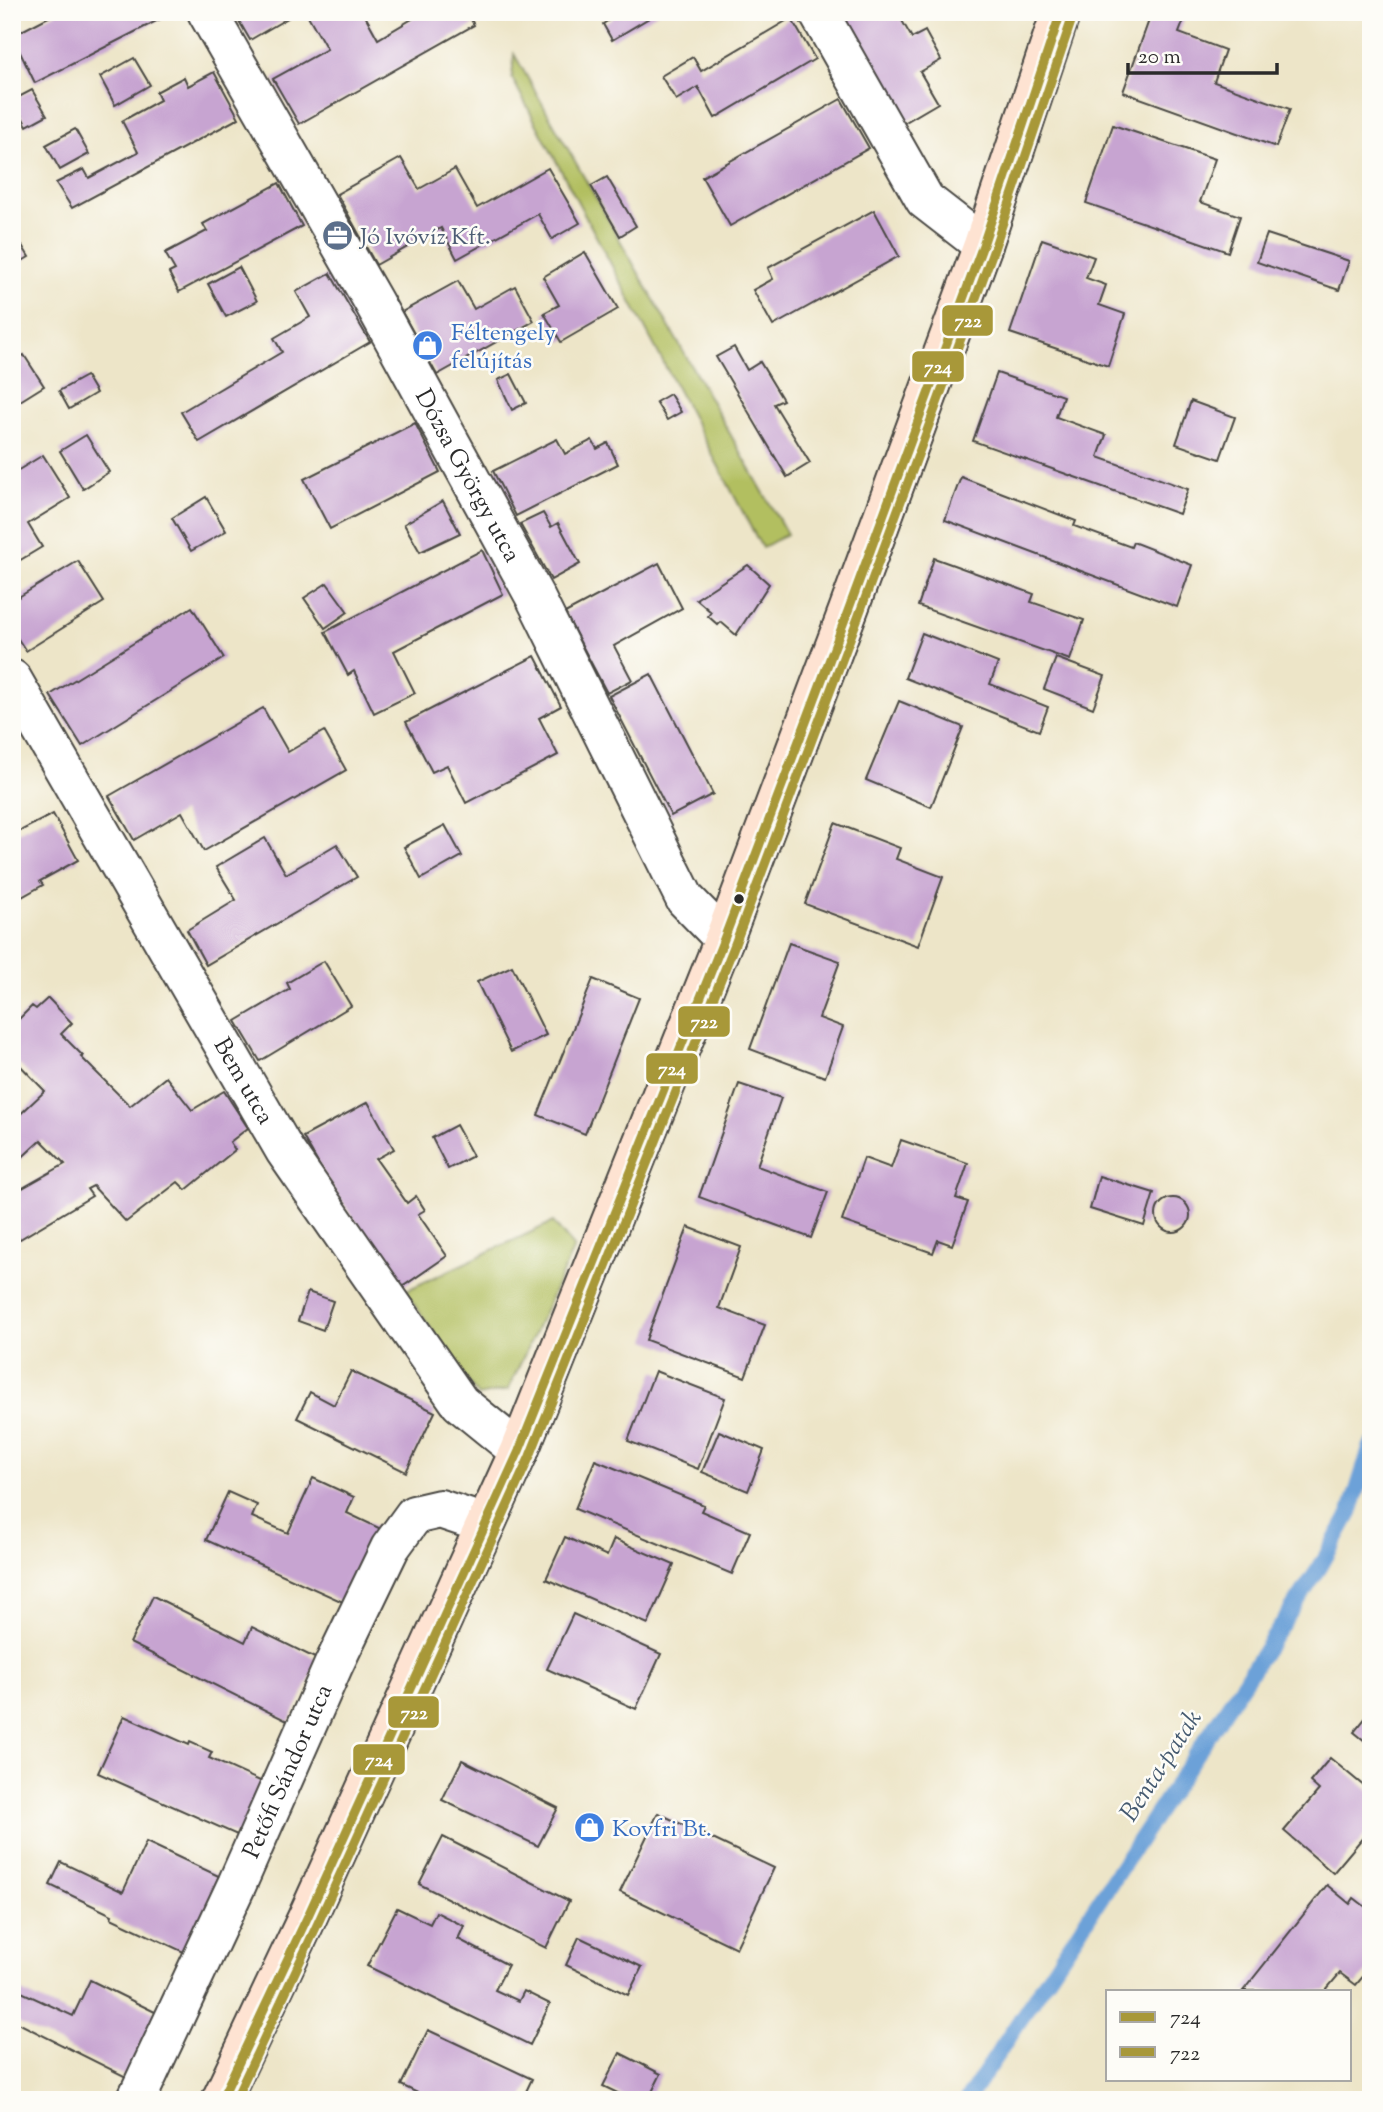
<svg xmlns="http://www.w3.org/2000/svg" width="1383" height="2112" font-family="'Sorts Mill Goudy',serif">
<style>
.green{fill:#b2bf61;stroke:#6e7546;stroke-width:2}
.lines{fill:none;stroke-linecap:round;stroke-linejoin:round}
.stream{stroke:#6ca1d8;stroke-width:16}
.building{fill:#c7a4d1}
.street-casing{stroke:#484743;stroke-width:42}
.secondary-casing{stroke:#484743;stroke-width:42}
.street{stroke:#fff;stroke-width:38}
.secondary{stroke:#fee3d2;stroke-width:38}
.bus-1-casing{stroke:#fdfcf7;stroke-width:14}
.bus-2-casing{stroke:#fdfcf7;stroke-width:14}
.bus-1{stroke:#a89839;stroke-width:9}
.bus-2{stroke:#a89839;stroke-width:9}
.bus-dot{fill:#2b2b2b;stroke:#fdfcf7;stroke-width:2.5}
.labels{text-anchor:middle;stroke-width:5;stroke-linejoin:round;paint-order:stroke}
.service-label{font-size:24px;fill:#4e5e75;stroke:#fdfcf7;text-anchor:start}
.shop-label{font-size:24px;fill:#366cbe;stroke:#fdfcf7;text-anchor:start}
.street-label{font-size:24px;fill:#2b2b2b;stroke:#fdfcf7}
.water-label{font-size:26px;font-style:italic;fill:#455a70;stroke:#fdfcf7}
.line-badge{stroke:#fdfcf7;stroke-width:2.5}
.badge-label{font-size:19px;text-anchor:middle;font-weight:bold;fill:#fff}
</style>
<rect width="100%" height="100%" fill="#fdfcf7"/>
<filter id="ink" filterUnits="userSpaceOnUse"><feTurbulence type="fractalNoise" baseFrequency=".0143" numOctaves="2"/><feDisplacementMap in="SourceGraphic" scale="14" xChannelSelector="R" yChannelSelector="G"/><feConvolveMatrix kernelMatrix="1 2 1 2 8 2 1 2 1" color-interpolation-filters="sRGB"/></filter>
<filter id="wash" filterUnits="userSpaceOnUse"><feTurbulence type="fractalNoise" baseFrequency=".00686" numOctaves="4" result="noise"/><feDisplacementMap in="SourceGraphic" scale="28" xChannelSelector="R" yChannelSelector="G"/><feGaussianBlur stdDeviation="1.57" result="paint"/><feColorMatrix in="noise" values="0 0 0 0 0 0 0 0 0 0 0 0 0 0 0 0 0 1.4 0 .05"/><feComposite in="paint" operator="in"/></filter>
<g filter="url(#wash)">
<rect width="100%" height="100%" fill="#ede5c8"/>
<g class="green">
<path d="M514,54L787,534L762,548L512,78Z"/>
<path d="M553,1222L574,1248L508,1390L478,1396L405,1291Z"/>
</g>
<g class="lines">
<path class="stream" d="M967,2100L1320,1567L1350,1513L1371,1446"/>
</g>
<g id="blocks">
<g class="building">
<path d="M58,12H174L35,83L12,36Z"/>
<path d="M238,12H298L250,40L235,14Z"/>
<path d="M311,12H363L378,39L424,12H467L474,25L299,124L273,79L327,49L307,14Z"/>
<path d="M613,12H659L612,40L603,24L615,16Z"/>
<path d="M840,12H897L912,38L925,31L941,60L920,72L938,103L902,124Z"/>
<path d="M1152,12H1162L1184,20L1179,33L1225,50L1214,82L1290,109L1276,147L1123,92Z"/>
<path d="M791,18L815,59L715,118L698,87L676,100L661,76L693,57L701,71Z"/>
<path d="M134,58L150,85L115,105L100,77Z"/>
<path d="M214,72L239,118L72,208L56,183L84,169L89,178L138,152L122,121L160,100L156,92L184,77L188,86Z"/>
<path d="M32,90L47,115L27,126L13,100Z"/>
<path d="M841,99L869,148L730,226L702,177Z"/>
<path d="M1113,125L1215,159L1200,202L1240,216L1228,252L1086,203Z"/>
<path d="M75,129L89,154L60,170L46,145Z"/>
<path d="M401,158L419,189L455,169L477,208L548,168L580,223L552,239L538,214L457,259L441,228L376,265L337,194Z"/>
<path d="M607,177L636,226L620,236L591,186Z"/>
<path d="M279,183L302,226L179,292L169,273L175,270L165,253L207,231L203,224Z"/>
<path d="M874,210L899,256L773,326L753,290L773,279L768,268Z"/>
<path d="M12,229L29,257L12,267Z"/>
<path d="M1267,234L1349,261L1339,290L1257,262Z"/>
<path d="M1042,239L1094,257L1086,278L1106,285L1099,305L1125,314L1108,366L1010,333Z"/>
<path d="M585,252L618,309L561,342L544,313L559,305L543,277Z"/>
<path d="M239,267L257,301L226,317L208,284Z"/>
<path d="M330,273L370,342L199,442L181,412L282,352L274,338L310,317L296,292Z"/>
<path d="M458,281L474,309L515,286L534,321L437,375L402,312Z"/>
<path d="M734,347L747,370L760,362L783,400L774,404L810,463L787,477L716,357Z"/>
<path d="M24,355L44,386L12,406V363Z"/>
<path d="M997,373L1063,396L1056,417L1106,435L1098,457L1188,489L1179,514L973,441Z"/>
<path d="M511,374L526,403L512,410L498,380Z"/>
<path d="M86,376L96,393L69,409L59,391Z"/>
<path d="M670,394L681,412L667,420L656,402Z"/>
<path d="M1191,401L1235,417L1220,459L1176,444Z"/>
<path d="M415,423L440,472L330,529L304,479Z"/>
<path d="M86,435L109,472L83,489L60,451Z"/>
<path d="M557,439L565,454L592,440L597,449L608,443L618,464L516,516L493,471Z"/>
<path d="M43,455L70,498L28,524L42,547L12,565V474Z"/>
<path d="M961,477L1076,521L1074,526L1131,547L1133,542L1192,565L1177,607L945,520Z"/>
<path d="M206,497L226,531L191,551L172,518Z"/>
<path d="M443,501L460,533L420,552L404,524Z"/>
<path d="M543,513L551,527L558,523L580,564L551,580L520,524Z"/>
<path d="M482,550L503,594L394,651L415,693L374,713L354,671L348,675L325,632Z"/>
<path d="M934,558L1034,594L1031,602L1084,620L1070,660L918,606Z"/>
<path d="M78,561L104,602L26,651L12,630V601Z"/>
<path d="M659,563L682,608L614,646L632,680L607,693L565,613Z"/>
<path d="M748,565L769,584L736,635L721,622L718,625L708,616L711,612L696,599Z"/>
<path d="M327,583L348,612L325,628L304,598Z"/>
<path d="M192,607L224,658L82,746L50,695Z"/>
<path d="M922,633L998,663L990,684L1048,707L1039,731L905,678Z"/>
<path d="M535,656L561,706L539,718L558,755L466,803L447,765L432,772L406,722Z"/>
<path d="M1056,658L1105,676L1093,708L1044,689Z"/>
<path d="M651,674L713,794L671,816L609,696Z"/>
<path d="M899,701L963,727L931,807L866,780Z"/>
<path d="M263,708L288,752L324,731L346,770L204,851L182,812L134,840L109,796Z"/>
<path d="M53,814L78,860L40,881L43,885L18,899L15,893L12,895V835Z"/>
<path d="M835,823L900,848L896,859L943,877L918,946L805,904Z"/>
<path d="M445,825L462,856L421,879L404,847Z"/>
<path d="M265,838L286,874L337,844L357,877L206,965L187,930L236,900L216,867Z"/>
<path d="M789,943L840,961L819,1018L843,1027L825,1077L750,1049Z"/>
<path d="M324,961L351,1006L260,1061L236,1021L290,989L287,983Z"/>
<path d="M512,966L546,1035L511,1052L477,982Z"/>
<path d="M593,979L639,998L585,1134L538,1115Z"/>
<path d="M48,998L72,1023L61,1034L83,1056L81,1057L130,1106L166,1077L192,1110L224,1091L248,1128L230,1142L235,1150L186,1190L178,1182L126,1222L93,1186L87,1189L92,1196L20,1239L12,1233V1194L65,1164L41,1140L17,1162L12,1157V1122L45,1091L12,1057V1026L32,1006L36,1009Z"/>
<path d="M739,1084L781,1098L757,1166L828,1192L811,1238L699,1197Z"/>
<path d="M368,1102L394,1149L376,1159L407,1203L416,1196L425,1210L418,1214L447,1256L402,1287L330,1184L303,1137Z"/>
<path d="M456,1125L473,1156L448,1169L432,1138Z"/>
<path d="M901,1140L968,1163L956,1198L968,1202L952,1245L938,1240L933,1253L842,1221L864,1158L891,1168Z"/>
<path d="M1099,1176L1154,1193L1144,1226L1090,1209Z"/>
<circle cx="1173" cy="1215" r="17"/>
<path d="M688,1227L741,1247L719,1308L765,1325L745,1377L646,1340Z"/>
<path d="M308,1292L333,1301L323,1330L298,1321Z"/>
<path d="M351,1371L435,1412L406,1472L297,1418L310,1392L334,1405Z"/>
<path d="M655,1371L725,1398L698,1469L628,1441Z"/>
<path d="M719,1431L764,1450L748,1491L702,1472Z"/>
<path d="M595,1460L704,1505L701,1511L750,1532L732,1574L575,1509Z"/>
<path d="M313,1478L354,1497L347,1513L381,1529L345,1603L206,1540L228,1492L257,1505L252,1517L288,1533Z"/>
<path d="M565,1537L607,1556L614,1539L674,1565L648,1624L546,1579Z"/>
<path d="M153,1596L245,1642L252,1627L319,1660L289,1722L130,1643Z"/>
<path d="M573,1614L661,1654L636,1709L547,1669Z"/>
<path d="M1371,1711V1746L1354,1732Z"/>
<path d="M124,1716L189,1745L190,1742L212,1752L209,1758L269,1785L246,1839L98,1773Z"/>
<path d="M1330,1758L1371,1792V1828L1333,1873L1284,1831L1319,1790L1310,1782Z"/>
<path d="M462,1760L558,1808L538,1846L442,1800Z"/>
<path d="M658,1813L774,1868L736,1948L620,1892Z"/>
<path d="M443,1837L569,1901L546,1948L419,1884Z"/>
<path d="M146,1842L225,1879L190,1955L111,1918L112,1915L50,1885L61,1862L123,1892Z"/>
<path d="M1327,1885L1350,1904L1354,1898L1371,1911V1967L1356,1985L1340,1973L1325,1991H1243Z"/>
<path d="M397,1908L430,1924L436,1912L464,1926L458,1939L508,1965L495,1990L519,2001L524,1991L550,2004L530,2045L367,1966Z"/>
<path d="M579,1937L642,1967L628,1995L566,1965Z"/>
<path d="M90,1980L161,2015L130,2079L12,2020V1993L15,1989L73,2016Z"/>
<path d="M428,2030L532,2079L522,2100H432L401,2085Z"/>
<path d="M620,2053L661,2074L648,2100H632L603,2086Z"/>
</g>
</g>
</g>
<g filter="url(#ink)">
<use href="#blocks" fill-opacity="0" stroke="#484743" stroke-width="2"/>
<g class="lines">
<defs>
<g id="street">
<path id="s1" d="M207,12L374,303L535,597L685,899L724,939"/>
<path d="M818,12L925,200L983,245"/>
<path id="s2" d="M12,679L285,1151L460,1403L519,1451"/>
<path id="s3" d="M136,2100L237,1884L334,1664L390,1548L414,1515L440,1509L485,1524"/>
</g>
<path id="secondary" d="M221,2100L307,1918L519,1451L724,939L848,611L983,245L1061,12"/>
</defs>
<use href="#street" class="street-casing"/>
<use href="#secondary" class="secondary-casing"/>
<use href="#street" class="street"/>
<use href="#secondary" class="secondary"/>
<defs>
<path id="bus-1" d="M221,2100L307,1918L519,1451L724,939L848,611L983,245L1061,12"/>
<path id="bus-2" d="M235,2100L318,1923L530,1456L735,944L859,615L994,249L1073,16"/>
</defs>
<use href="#bus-1" class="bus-1-casing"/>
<use href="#bus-2" class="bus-2-casing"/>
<use href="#bus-1" class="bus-1"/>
<use href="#bus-2" class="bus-2"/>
</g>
</g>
<defs>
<symbol id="office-disc" viewBox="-11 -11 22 22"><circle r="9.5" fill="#5c6f8a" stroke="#fdfcf7"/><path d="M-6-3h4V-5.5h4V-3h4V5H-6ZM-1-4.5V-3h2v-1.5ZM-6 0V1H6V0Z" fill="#fff"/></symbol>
<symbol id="shop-disc" viewBox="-11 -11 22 22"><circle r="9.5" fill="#3f7fe0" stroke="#fdfcf7"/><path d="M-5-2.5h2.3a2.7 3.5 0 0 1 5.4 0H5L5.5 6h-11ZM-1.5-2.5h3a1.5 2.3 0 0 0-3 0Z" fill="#fff"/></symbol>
</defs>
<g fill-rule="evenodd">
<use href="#office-disc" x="320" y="218" width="35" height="35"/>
<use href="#shop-disc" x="410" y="328" width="35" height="35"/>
<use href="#shop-disc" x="572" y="1810" width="35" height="35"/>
</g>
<circle class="bus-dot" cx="739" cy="899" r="6"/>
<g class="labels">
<g class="service-label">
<text x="360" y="244">Jó Ivóvíz Kft.</text>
</g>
<g class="shop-label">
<text x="451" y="340">Féltengely<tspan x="451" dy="28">felújítás</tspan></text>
<text x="612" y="1836">Kovfri Bt.</text>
</g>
<g class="street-label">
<text dy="8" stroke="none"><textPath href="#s1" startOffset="532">Dózsa György utca</textPath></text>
<text dy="8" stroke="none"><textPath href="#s2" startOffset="464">Bem utca</textPath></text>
<text dy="8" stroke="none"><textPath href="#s3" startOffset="362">Petőfi Sándor utca</textPath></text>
</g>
<g class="water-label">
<text transform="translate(1160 1765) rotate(-57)" y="9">Benta-patak</text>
</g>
</g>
<g class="line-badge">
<rect x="941" y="304" width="53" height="33" rx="7" fill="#a89839"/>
<rect x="911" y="350" width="54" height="33" rx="7" fill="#a89839"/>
<rect x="677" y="1005" width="54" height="33" rx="7" fill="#a89839"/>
<rect x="645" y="1052" width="54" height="33" rx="7" fill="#a89839"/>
<rect x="387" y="1695" width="53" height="34" rx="7" fill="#a89839"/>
<rect x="352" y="1743" width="54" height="33" rx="7" fill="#a89839"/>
</g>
<g class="badge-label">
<text x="968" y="327">722</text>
<text x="938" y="373">724</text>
<text x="704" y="1028">722</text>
<text x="672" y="1075">724</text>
<text x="414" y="1719">722</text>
<text x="379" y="1766">724</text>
</g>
<rect width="1383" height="2112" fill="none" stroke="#fdfcf7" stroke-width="42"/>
<rect x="1106" y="1990" width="245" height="91" fill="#fdfcf7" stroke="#a9a8a5" stroke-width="2"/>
<rect x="1120" y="2012" width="35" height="10" fill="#a89839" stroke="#a9a8a5" stroke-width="2"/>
<text x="1170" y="2024" font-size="21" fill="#2b2b2b">724</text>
<rect x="1120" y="2047" width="35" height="10" fill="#a89839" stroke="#a9a8a5" stroke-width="2"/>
<text x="1170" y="2060" font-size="21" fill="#2b2b2b">722</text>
<path d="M1128 63v10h149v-10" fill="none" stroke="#2b2b2b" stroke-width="3.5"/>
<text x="1138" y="63" font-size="21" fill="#2b2b2b" stroke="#fdfcf7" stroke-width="5" paint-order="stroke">20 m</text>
</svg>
